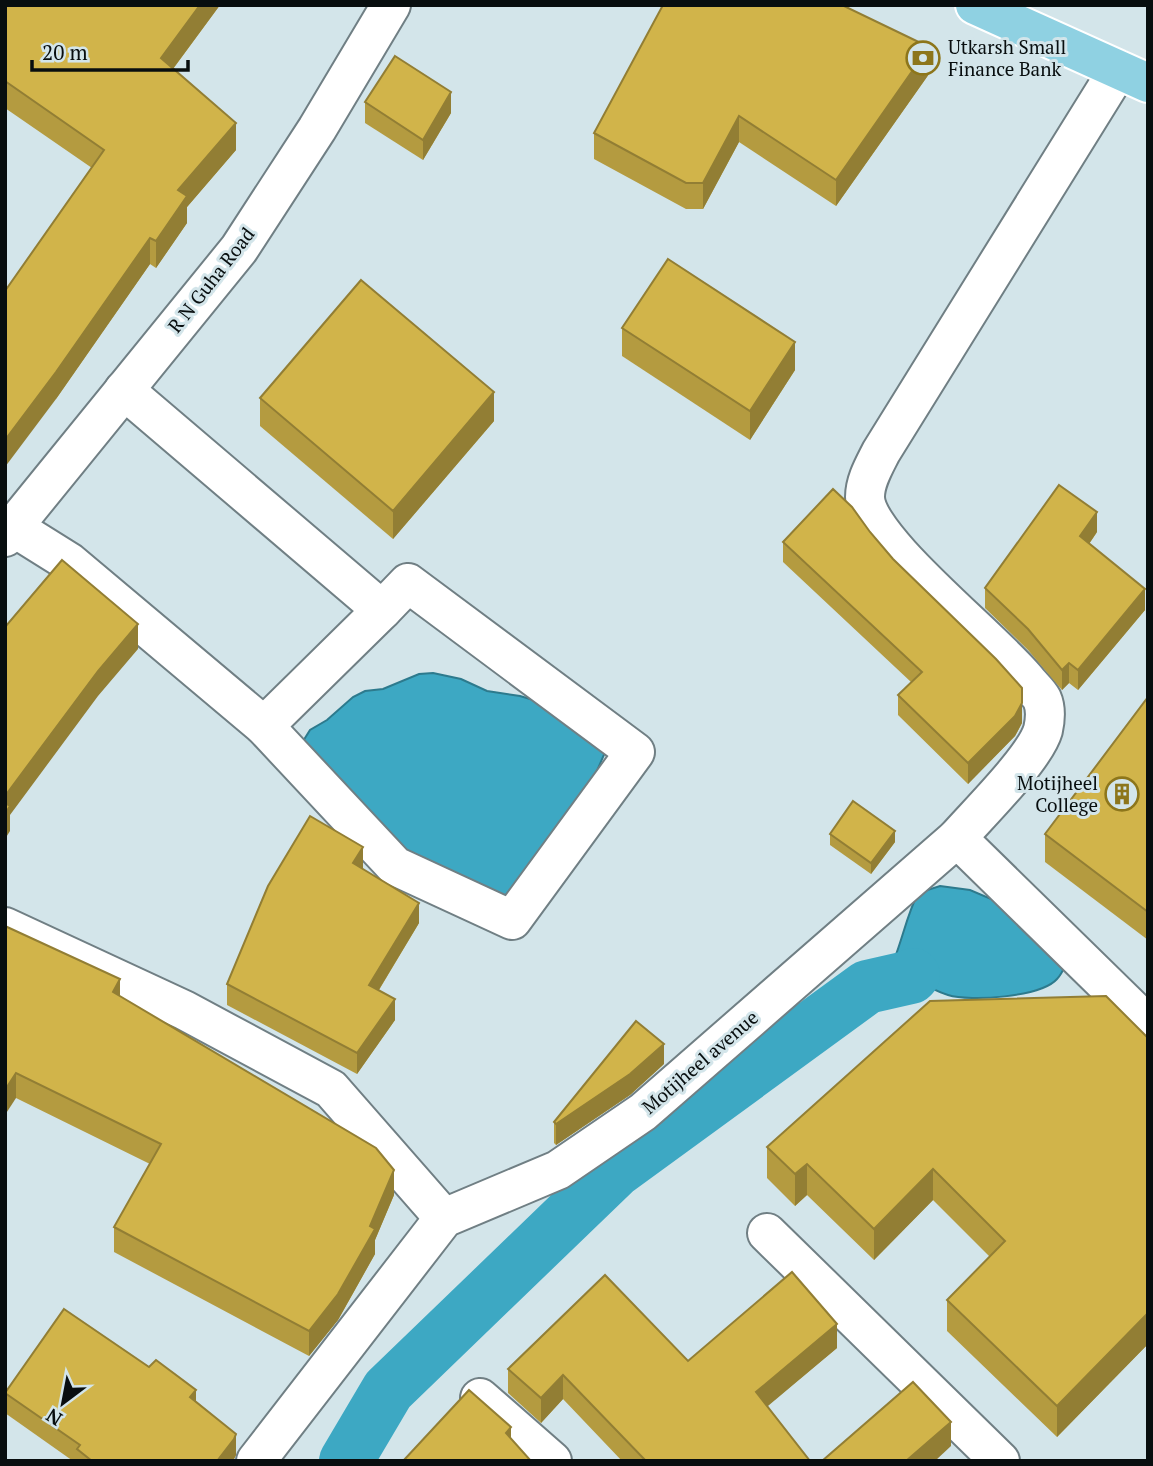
<svg xmlns="http://www.w3.org/2000/svg" width="1153" height="1466" font-family="'PT Serif',serif">
<style>
.water{fill:#3da8c3;stroke:#2d7a8d;stroke-width:2}
.lines{fill:none;stroke-linecap:round;stroke-linejoin:round}
.canal{stroke:#3da8c3;stroke-width:54}
.minor-casing{stroke:#707f84;stroke-width:42}
.major-casing{stroke:#fff;stroke-width:42}
.minor{stroke:#fff;stroke-width:38}
.major{stroke:#8fd1e2;stroke-width:38}
.wall{fill:#b49b40}
.shaded-wall{fill:#927e34}
.building{fill:#d1b44a;stroke:#927e34;stroke-width:2}
.labels{text-anchor:middle;stroke-width:6;stroke-linejoin:round;paint-order:stroke}
.poi-label{font-size:19px;fill:#080e0f;stroke:#d3e5ea;text-anchor:start}
.street-label{font-size:19px;fill:#080e0f;stroke:#d3e5ea}
</style>
<rect width="100%" height="100%" fill="#d3e5ea"/>
<g class="water">
<path d="M433,673L461,679L487,691L520,696L540,702L606,750L587,794L523,900L433,880L300,746L310,730L327,720L353,697L365,691L383,689L419,674Z"/>
<path d="M940,886L970,890L1003,904L1068,960C1065,966 1062,974 1057,979C1041,997 970,1002 948,995C926,988 910,976 894,960C903,937 907,915 918,893Z"/>
</g>
<g class="lines">
<path class="canal" d="M346,1461L388,1390L615,1171L867,987L911,977L913,975"/>
<defs>
<g id="minor">
<path d="M13,527L69,562L264,726L395,866L512,920L635,752L408,583L382,610L124,390"/>
<path d="M5,537L239,249L317,129L391,5"/>
<path d="M264,726L382,610"/>
<path d="M957,838C978,814 1035,758 1043,730C1045,721 1046,708 1042,699C1039,693 1032,687 1028,682C997,642 865,540 865,497C865,481 874,466 881,452L1118,70"/>
<path d="M5,927L184,1010L331,1089L444,1218"/>
<path d="M767,1233L1000,1461"/>
<path d="M480,1398L552,1461"/>
<path d="M256,1461L444,1218L558,1170L643,1112L957,838L1148,1025"/>
</g>
<path id="major" d="M975,5L1148,83"/>
</defs>
<use href="#minor" class="minor-casing"/>
<use href="#major" class="major-casing"/>
<use href="#minor" class="minor"/>
<use href="#major" class="major"/>
</g>
<g class="wall">
<path d="M5,5H220L173,69L236,150L187,207V223L156,268L150,264L56,399L92,168L5,108Z"/>
<path d="M929,74L836,206L739,142L703,209H686L594,159V133Z"/>
<path d="M365,102L451,113L423,160L365,123Z"/>
<path d="M622,328L795,370L750,440L622,356Z"/>
<path d="M260,398L494,421L393,539L260,426Z"/>
<path d="M870,532L893,559L1022,688V723L1015,736L968,784L898,715V695L911,682L783,562V542Z"/>
<path d="M1097,532L1089,544L1145,610L1078,690L1069,683L1062,690L1028,650L985,608V588Z"/>
<path d="M1148,697V940L1045,862V834Z"/>
<path d="M830,834L895,842L871,874L830,845Z"/>
<path d="M363,868L362,869L419,923L379,990L395,1020L357,1074L227,1005V984Z"/>
<path d="M5,926L120,997L394,1195L375,1240V1254L338,1320L309,1356L114,1252V1227L150,1164L16,1098Z"/>
<path d="M1148,1038V1344L1057,1437L947,1331V1300L990,1257L933,1200L874,1260L807,1195L795,1206L767,1178V1147Z"/>
<path d="M664,1064L630,1095L556,1145L554,1143V1122Z"/>
<path d="M837,1348L767,1406L810,1461H622L563,1399L541,1423L508,1393V1369L688,1361Z"/>
<path d="M5,1393L196,1402L236,1455L233,1461H73L5,1413Z"/>
</g>
<g class="shaded-wall">
<path d="M200,5H220L161,85V58Z"/>
<path d="M929,47V74L836,206V180Z"/>
<path d="M451,92V113L423,160V140Z"/>
<path d="M739,116V142L703,209V183Z"/>
<path d="M236,123V150L187,207V223L156,268V241L178,190Z"/>
<path d="M150,238V264L56,399L5,467V440Z"/>
<path d="M795,342V370L750,440V411Z"/>
<path d="M494,392V421L393,539V511Z"/>
<path d="M1097,512V532L1080,557V536Z"/>
<path d="M1145,589V610L1078,690V670Z"/>
<path d="M138,624V649L98,696L10,815V831L5,839V796L98,671Z"/>
<path d="M1069,663V683L1062,690V670Z"/>
<path d="M1022,703V723L1015,736L968,784V763Z"/>
<path d="M895,831V842L871,874V863Z"/>
<path d="M363,847V868L353,884V863Z"/>
<path d="M419,903V923L369,1006V985Z"/>
<path d="M120,979V1004L113,992Z"/>
<path d="M395,999V1020L357,1074V1053Z"/>
<path d="M664,1044V1064L630,1095L556,1145V1124Z"/>
<path d="M16,1073V1098L5,1115V1090Z"/>
<path d="M807,1164V1195L795,1206V1174Z"/>
<path d="M933,1169V1200L874,1260V1229Z"/>
<path d="M394,1170V1195L375,1240V1254L338,1320L309,1356V1331L370,1226Z"/>
<path d="M1148,1313V1344L1057,1437V1406Z"/>
<path d="M837,1324V1348L756,1416V1392Z"/>
<path d="M563,1375V1399L541,1423V1398Z"/>
<path d="M196,1390V1411L190,1397Z"/>
<path d="M951,1422V1446L935,1461H906Z"/>
<path d="M511,1427V1454L506,1433Z"/>
<path d="M236,1434V1455L233,1461H217Z"/>
</g>
<g class="building">
<path d="M5,5H200L161,58L236,123L178,190L187,196L156,241L150,238L56,372L5,440V291L104,150L5,81Z"/>
<path d="M663,5H842L929,47L836,180L739,116L703,183H686L594,133Z"/>
<path d="M395,56L451,92L423,140L365,102Z"/>
<path d="M668,259L795,342L750,411L622,328Z"/>
<path d="M361,280L494,392L393,511L260,398Z"/>
<path d="M1059,485L1097,512L1080,536L1145,589L1078,670L1069,663L1062,670L1028,629L985,588Z"/>
<path d="M833,489L852,507L870,532L893,559L996,659L1022,688V703L1015,716L968,763L898,695L922,672L783,542Z"/>
<path d="M62,560L138,624L98,671L5,796V627Z"/>
<path d="M1148,697V912L1045,834Z"/>
<path d="M853,801L895,831L871,863L830,834Z"/>
<path d="M5,803L10,806L5,814Z"/>
<path d="M310,816L363,847L353,863L419,903L369,985L395,999L357,1053L227,984L268,886Z"/>
<path d="M5,926L120,979L113,992L376,1148L394,1170L370,1226L375,1229L338,1294L309,1331L114,1227L161,1144L16,1073L5,1090Z"/>
<path d="M1106,996L1148,1038V1313L1057,1406L947,1300L1005,1241L933,1169L874,1229L807,1164L795,1174L767,1147L930,1001Z"/>
<path d="M636,1021L664,1044L630,1074L556,1124L554,1122Z"/>
<path d="M792,1272L837,1324L756,1392L810,1461H646L563,1375L541,1398L508,1369L605,1275L688,1361Z"/>
<path d="M64,1309L149,1367L156,1360L196,1390L190,1397L236,1434L234,1439L217,1461H92L77,1449L80,1445L5,1393Z"/>
<path d="M913,1382L951,1422L906,1461H822Z"/>
<path d="M469,1390L511,1427L506,1433L531,1461H403Z"/>
</g>
<defs>
<symbol id="bank-ring" viewBox="-11 -11 22 22"><circle r="9.5" fill="#d3e5ea" stroke="#8d761b" stroke-width="1.5"/><path d="M-6-4H6V4H-6ZM0-2.3a2.3 2.3 0 1 0 0 4.6a2.3 2.3 0 1 0 0-4.6Z" fill="#8d761b"/></symbol>
<symbol id="building-ring" viewBox="-11 -11 22 22"><circle r="9.5" fill="#d3e5ea" stroke="#8d761b" stroke-width="1.5"/><path d="M-4-6H4V6H1V3H-1V6H-4ZM-2.5-4.3h1.7v1.8h-1.7ZM.8-4.3h1.7v1.8H.8ZM-2.5-1h1.7V.8h-1.7ZM.8-1h1.7V.8H.8Z" fill="#8d761b"/></symbol>
</defs>
<g fill-rule="evenodd">
<use href="#bank-ring" x="904" y="39" width="38" height="38"/>
<use href="#building-ring" x="1103" y="775" width="38" height="38"/>
</g>
<g class="labels">
<g class="poi-label">
<text x="948" y="54">Utkarsh Small<tspan x="948" dy="22">Finance Bank</tspan></text>
<text x="1098" y="790" text-anchor="end">Motijheel<tspan x="1098" dy="22">College</tspan></text>
</g>
<g class="street-label">
<text transform="translate(211 280) rotate(-52)" y="7">R N Guha Road</text>
<text transform="translate(700 1062) rotate(-41)" y="7">Motijheel avenue</text>
</g>
</g>
<rect width="1153" height="1466" fill="none" stroke="#080e0f" stroke-width="14"/>
<g transform="translate(63 1403) rotate(212)" stroke="#d3e5ea" stroke-width="5" paint-order="stroke">
<path d="M0-5L12 26L0 18L-12 26Z" fill="#080e0f"/>
<text y="-10" font-size="19" font-weight="bold" text-anchor="middle" fill="#080e0f">N</text>
</g>
<path d="M32 60v10h156v-10" fill="none" stroke="#080e0f" stroke-width="3.5"/>
<text x="42" y="60" font-size="21" fill="#080e0f" stroke="#d3e5ea" stroke-width="5" paint-order="stroke">20 m</text>
</svg>
